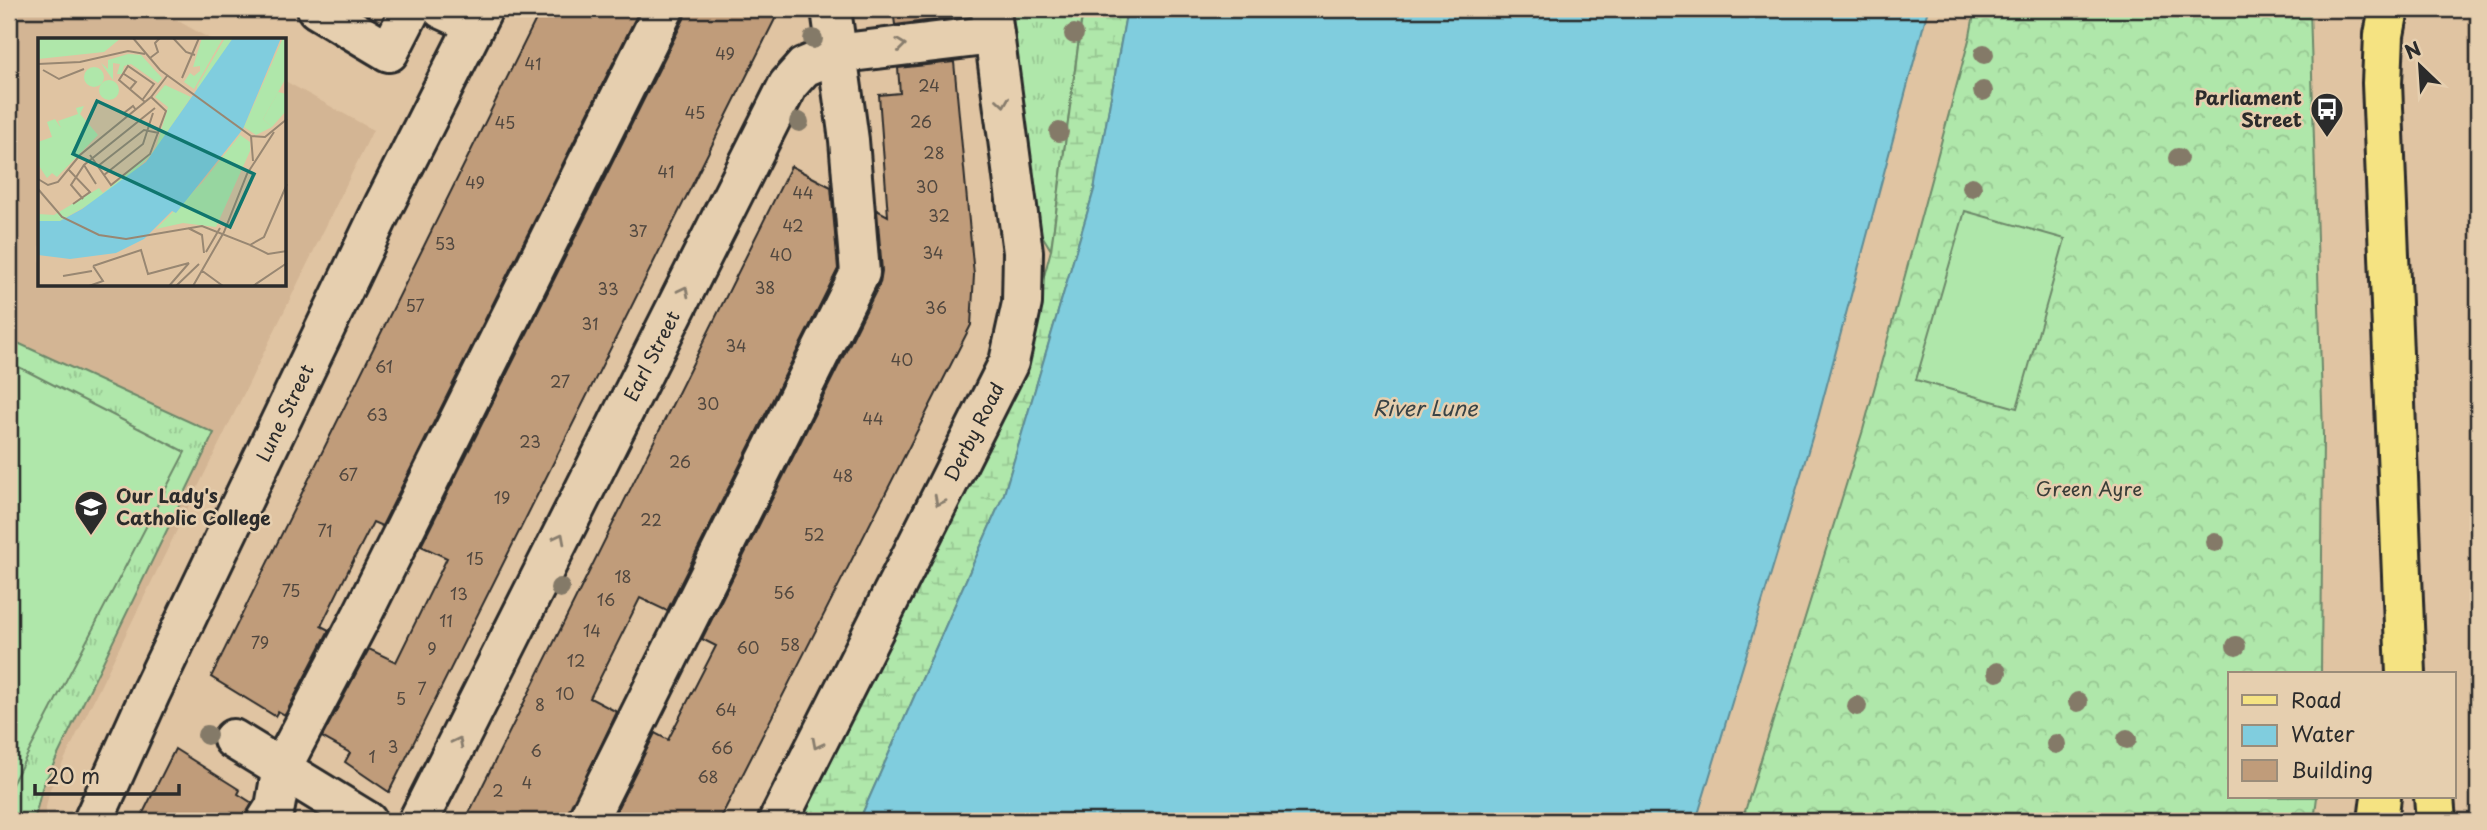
<svg xmlns="http://www.w3.org/2000/svg" width="2487" height="830" font-family="'Playpen Sans',sans-serif">
<style>
.built{fill:#d3b594}
.grass{fill:url(#grass-tufts);stroke:#6d896a;stroke-width:2}
.forest{fill:url(#forest-crowns);stroke:#6d896a;stroke-width:2}
.wetland{fill:url(#wetland-marsh);stroke:#6d896a;stroke-width:2}
.garden{fill:#afe7aa;stroke:#6d896a;stroke-width:2}
.water{fill:#80cdde;stroke:#5e8c96;stroke-width:2}
.building{fill:#c09c7a;stroke:#2b2b2b;stroke-width:2}
.lines{fill:none;stroke-linecap:round;stroke-linejoin:round}
.minor-casing{stroke:#2b2b2b;stroke-width:44}
.major-casing{stroke:#2b2b2b;stroke-width:44}
.minor{stroke:#e6cfaf;stroke-width:38}
.major{stroke:#f5e382;stroke-width:38}
.tree{fill:#847a68}
.oneway{stroke:#887d6d}
.labels{text-anchor:middle;stroke-width:5;stroke-linejoin:round;paint-order:stroke}
.number-label{font-size:16px;fill:#50473f}
.poi-label{font-size:19px;font-weight:bold;fill:#2b2b2b;stroke:#e6cfaf;text-anchor:end}
.street-label{font-size:19px;fill:#2b2b2b;stroke:#e6cfaf}
.park-label{font-size:19px;fill:#383e38;stroke:#e6cfaf}
.water-label{font-size:21px;font-style:italic;fill:#384346;stroke:#e6cfaf}
.inset-road{fill:none;stroke:#988772;stroke-width:2}
.view{fill:#0f766e;fill-opacity:0.15;stroke:#0f766e;stroke-width:3.5}
.inset-edge{fill:none;stroke:#2b2b2b;stroke-width:3.5}
</style>
<defs>
<pattern id="grass-tufts" width="24" height="20" patternUnits="userSpaceOnUse" patternTransform="scale(1.75)"><rect width="24" height="20" fill="#afe7aa"/><path d="M3 7l-1-3M5 7V3M7 7l1-3M15 17l-1-3M17 17v-4M19 17l1-3" fill="none" stroke="#97c692"/></pattern>
<pattern id="forest-crowns" width="20" height="18" patternUnits="userSpaceOnUse" patternTransform="scale(1.75)"><rect width="20" height="18" fill="#afe7aa"/><path d="M2 6a3 3 0 1 1 6 0M12 15a3 3 0 1 1 6 0" fill="none" stroke="#97c692"/></pattern>
<pattern id="wetland-marsh" width="20" height="14" patternUnits="userSpaceOnUse" patternTransform="scale(1.75)"><rect width="20" height="14" fill="#afe7aa"/><path d="M1 5h8M5 5V1M11 12h8M15 12V8" fill="none" stroke="#97c692"/></pattern>
</defs>
<rect width="100%" height="100%" fill="#e0c4a2"/>
<filter id="ink" filterUnits="userSpaceOnUse"><feTurbulence type="fractalNoise" baseFrequency=".0143" numOctaves="2"/><feDisplacementMap in="SourceGraphic" scale="14" xChannelSelector="R" yChannelSelector="G"/><feConvolveMatrix kernelMatrix="1 2 1 2 8 2 1 2 1" color-interpolation-filters="sRGB"/></filter>
<g filter="url(#ink)">
<g class="built">
<path d="M9,9H157L212,40H40V285H285V81L373,130L50,789L43,821H9Z"/>
<path d="M2468,9H2478V81L2470,80L2469,76Z"/>
<path d="M2476,506H2478V701L2475,585Z"/>
</g>
<g class="grass">
<path d="M1009,9H1083L1051,250L1037,227Z"/>
<path d="M9,339L214,433L42,788L34,821H9Z"/>
</g>
<path class="forest" d="M1975,9H2310L2323,436L2321,674H2230V797H2317L2314,821H1742L1863,430L1970,36Z"/>
<path class="wetland" d="M1083,9H1127L1094,190L1004,494L859,821H801L888,646L1025,347L1051,250Z"/>
<g class="garden">
<path d="M1965,211L2065,239L2017,408L1916,380Z"/>
<path d="M9,362L185,452L9,790Z"/>
</g>
<path class="water" d="M1127,9H1928L1818,418L1696,821H859L1004,494L1094,190Z"/>
<g class="building">
<path d="M541,9H640L382,526L373,522L352,563L321,626L329,630L285,715L278,711L275,716L211,677Z"/>
<path d="M686,9H780L389,792L345,762L350,753L322,737L369,649L396,662L447,558L421,546L684,19Z"/>
<path d="M893,9H948L949,18L895,25Z"/>
<path d="M954,62L974,275L971,325L719,821H611L655,733L668,740L698,681L716,646L702,639L880,283L882,271L877,210L888,216L879,95L900,93L898,68Z"/>
<path d="M791,166L831,187L838,269L667,611L640,598L590,698L617,712L565,821H465Z"/>
<path d="M175,749L240,790L238,794L252,803L244,821H139Z"/>
</g>
<g class="lines">
<defs>
<g id="minor">
<path d="M317,9L389,52L411,9"/>
<path d="M442,9L475,24"/>
<path d="M233,739L367,821"/>
<path d="M93,821L151,692L384,205L483,9"/>
<path d="M266,821L275,807L282,767L362,615L664,9"/>
<path d="M418,821L788,85L804,67L835,54L994,35"/>
<path d="M587,821L860,273L849,140L831,9"/>
<path d="M778,821L1009,362L1022,303L1023,252L991,11"/>
</g>
<g id="major">
<path d="M2389,9L2384,35L2382,83L2406,674"/>
<path d="M2434,797L2436,821"/>
<path d="M2378,821L2381,797"/>
</g>
</defs>
<use href="#minor" class="minor-casing"/>
<use href="#major" class="major-casing"/>
<use href="#minor" class="minor"/>
<use href="#major" class="major"/>
</g>
<g class="tree">
<circle cx="1074" cy="34" r="10"/>
<circle cx="813" cy="39" r="10"/>
<circle cx="1984" cy="54" r="10"/>
<circle cx="1983" cy="91" r="10"/>
<circle cx="799" cy="122" r="10"/>
<circle cx="1059" cy="132" r="10"/>
<circle cx="2178" cy="158" r="10"/>
<circle cx="1972" cy="187" r="10"/>
<circle cx="2215" cy="542" r="10"/>
<circle cx="560" cy="588" r="10"/>
<circle cx="2236" cy="646" r="10"/>
<circle cx="1997" cy="672" r="10"/>
<circle cx="2078" cy="702" r="10"/>
<circle cx="1857" cy="706" r="10"/>
<circle cx="207" cy="735" r="10"/>
<circle cx="2127" cy="739" r="10"/>
<circle cx="2056" cy="744" r="10"/>
</g>
<defs><path id="oneway-chevron" d="M-2-3.5L2.5 0L-2 3.5" fill="none" stroke-width="1.6" stroke-linecap="round" stroke-linejoin="round" transform="scale(1.75)"/></defs>
<g class="oneway">
<use href="#oneway-chevron" transform="translate(901 45) rotate(-7)"/>
<use href="#oneway-chevron" transform="translate(1003 102) rotate(82)"/>
<use href="#oneway-chevron" transform="translate(684 291) rotate(-63)"/>
<use href="#oneway-chevron" transform="translate(939 501) rotate(117)"/>
<use href="#oneway-chevron" transform="translate(560 538) rotate(-63)"/>
<use href="#oneway-chevron" transform="translate(458 742) rotate(-63)"/>
<use href="#oneway-chevron" transform="translate(817 744) rotate(117)"/>
</g>
</g>
<defs>
<symbol id="bus-pin" viewBox="-11 -11 22 30"><path d="M0 17L-7.5 6A9.5 9.5 0 1 1 7.5 6Z" fill="#2b2b2b" stroke="#e6cfaf"/><path d="M-5-6H5V4H4V6H2V4H-2V6H-4V4H-5ZM-3.5-4V0h7V-4ZM-3.5 1.2v1.5H-2V1.2ZM2 1.2v1.5H3.5V1.2Z" fill="#fff"/></symbol>
<symbol id="school-pin" viewBox="-11 -11 22 30"><path d="M0 17L-7.5 6A9.5 9.5 0 1 1 7.5 6Z" fill="#2b2b2b" stroke="#e6cfaf"/><path d="M0-5L7-2L0 1L-7-2ZM-4 1L0 2.5L4 1V4Q0 6-4 4Z" fill="#fff"/></symbol>
</defs>
<g fill-rule="evenodd">
<use href="#bus-pin" x="2308" y="90" width="38" height="52"/>
<use href="#school-pin" x="72" y="488" width="38" height="52"/>
</g>
<g class="labels">
<g class="number-label">
<text x="725" y="60">49</text>
<text x="533" y="70">41</text>
<text x="929" y="92">24</text>
<text x="695" y="119">45</text>
<text x="921" y="128">26</text>
<text x="505" y="129">45</text>
<text x="934" y="159">28</text>
<text x="666" y="178">41</text>
<text x="475" y="189">49</text>
<text x="927" y="193">30</text>
<text x="803" y="199">44</text>
<text x="939" y="222">32</text>
<text x="793" y="232">42</text>
<text x="638" y="237">37</text>
<text x="445" y="250">53</text>
<text x="933" y="259">34</text>
<text x="781" y="261">40</text>
<text x="765" y="294">38</text>
<text x="608" y="295">33</text>
<text x="415" y="312">57</text>
<text x="936" y="314">36</text>
<text x="590" y="330">31</text>
<text x="736" y="352">34</text>
<text x="902" y="366">40</text>
<text x="384" y="373">61</text>
<text x="560" y="388">27</text>
<text x="708" y="410">30</text>
<text x="377" y="421">63</text>
<text x="873" y="425">44</text>
<text x="530" y="448">23</text>
<text x="680" y="468">26</text>
<text x="348" y="481">67</text>
<text x="843" y="482">48</text>
<text x="502" y="504">19</text>
<text x="651" y="526">22</text>
<text x="325" y="537">71</text>
<text x="814" y="541">52</text>
<text x="475" y="565">15</text>
<text x="623" y="583">18</text>
<text x="291" y="597">75</text>
<text x="784" y="599">56</text>
<text x="459" y="600">13</text>
<text x="606" y="606">16</text>
<text x="446" y="627">11</text>
<text x="592" y="637">14</text>
<text x="260" y="649">79</text>
<text x="790" y="651">58</text>
<text x="748" y="654">60</text>
<text x="432" y="655">9</text>
<text x="576" y="667">12</text>
<text x="422" y="695">7</text>
<text x="565" y="700">10</text>
<text x="401" y="705">5</text>
<text x="540" y="711">8</text>
<text x="726" y="716">64</text>
<text x="393" y="753">3</text>
<text x="722" y="754">66</text>
<text x="536" y="757">6</text>
<text x="372" y="763">1</text>
<text x="708" y="783">68</text>
<text x="527" y="789">4</text>
<text x="498" y="797">2</text>
</g>
<g class="poi-label">
<text x="2302" y="105">Parliament<tspan x="2302" dy="22">Street</tspan></text>
<text x="116" y="503" text-anchor="start">Our Lady's<tspan x="116" dy="22">Catholic College</tspan></text>
</g>
<g class="street-label">
<text transform="translate(652 356) rotate(-63)" y="7">Earl Street</text>
<text transform="translate(285 413) rotate(-64)" y="7">Lune Street</text>
<text transform="translate(974 432) rotate(-63)" y="7">Derby Road</text>
</g>
<g class="park-label">
<text x="2089" y="496">Green Ayre</text>
</g>
<g class="water-label">
<text x="1425" y="416">River Lune</text>
</g>
</g>
<g transform="translate(38 38)">
<rect width="248" height="248" fill="#e0c4a2"/>
<path d="M164,0H185L156,51L146,44L152,35L156,38L162,33V28L155,29ZM90,16L103,17L124,40L120,45L93,26L86,28L84,36H79L82,26L75,25V42L63,25L70,31V22ZM127,47L153,59L118,110L130,69L117,59ZM240,54L248,56V73L234,89L225,81ZM46,68L42,76L60,97L19,139L14,135L9,140L1,128L0,104L14,99L9,84L17,81L23,90L20,83L40,76L38,70Z" fill="#afe7aa"/>
<path d="M0,0H83L66,14L0,21ZM245,0H248V40L225,81L234,89L218,97L206,89ZM202,97L212,104V113L178,189L145,185L118,191L164,145Z" fill="#afe7aa"/>
<path d="M187,0H195L159,55V48ZM154,58L123,107L78,151L22,183H0V176L16,177L61,150L65,155L114,115Z" fill="#afe7aa"/>
<path d="M46 39a10 10 0 1 1 20 0a10 10 0 1 1-20 0ZM61 52a10 10 0 1 1 20 0a10 10 0 1 1-20 0ZM43,78L58,97L22,124L7,105Z" fill="#afe7aa"/>
<path d="M195,0H243L205,91L138,175L134,173L106,201L78,215L32,221L0,217V183H22L44,171L108,124Z" fill="#80cdde"/>
<path class="inset-road" d="M95,0L122,32L213,98L227,99L249,81M135,0L148,14L157,17M112,20L120,14L117,5L122,0M0,26L42,24L90,13L107,16M5,32L21,41L46,31M86,36L98,44L92,51M144,40L161,0M105,61L116,46L90,28L81,42L107,64M89,79L86,75L95,68L98,72M213,98L215,123M52,117L73,147L112,116L128,73L113,59M46,127L58,146M60,128L106,92L121,95M30,131L52,154L35,166M66,137L105,106L115,75M0,141L10,147L20,144L42,117L113,59L129,38M0,151L24,179L61,197L88,201L164,188L212,207L226,199L249,146M45,161L33,147L46,127L117,70M150,190L164,197L166,215M212,207L230,216L249,213M168,214L182,190M55,228L103,212L110,236L151,225M163,232L185,248M25,238L54,233M51,248L65,243L55,228M131,248L151,225M138,248L161,226M155,248L186,194L209,136L236,94M215,248L249,225"/>
<path class="view" d="M59,63L216,136L192,189L35,116Z"/>
<rect width="248" height="248" class="inset-edge"/>
</g>
<rect width="2487" height="830" fill="none" stroke="#e6cfaf" stroke-width="35"/>
<rect x="18" y="18" width="2452" height="795" fill="none" stroke="#2b2b2b" stroke-width="2.5" filter="url(#ink)"/>
<rect x="2228" y="672" width="228" height="126" fill="#e6cfaf" stroke="#9b8d7a" stroke-width="2"/>
<rect x="2242" y="695" width="35" height="10" fill="#f5e382" stroke="#9b8d7a" stroke-width="2"/>
<text x="2291" y="708" font-size="21" fill="#2b2b2b">Road</text>
<rect x="2242" y="725" width="35" height="21" fill="#80cdde" stroke="#9b8d7a" stroke-width="2"/>
<text x="2291" y="742" font-size="21" fill="#2b2b2b">Water</text>
<rect x="2242" y="760" width="35" height="21" fill="#c09c7a" stroke="#9b8d7a" stroke-width="2"/>
<text x="2291" y="778" font-size="21" fill="#2b2b2b">Building</text>
<g transform="translate(2420 66) rotate(335)" stroke="#e6cfaf" stroke-width="5" paint-order="stroke">
<path d="M0-5L12 26L0 18L-12 26Z" fill="#2b2b2b"/>
<text y="-10" font-size="19" font-weight="bold" text-anchor="middle" fill="#2b2b2b">N</text>
</g>
<path d="M35 784v10h144v-10" fill="none" stroke="#2b2b2b" stroke-width="3.5"/>
<text x="46" y="784" font-size="21" fill="#2b2b2b" stroke="#e6cfaf" stroke-width="5" paint-order="stroke">20 m</text>
</svg>
